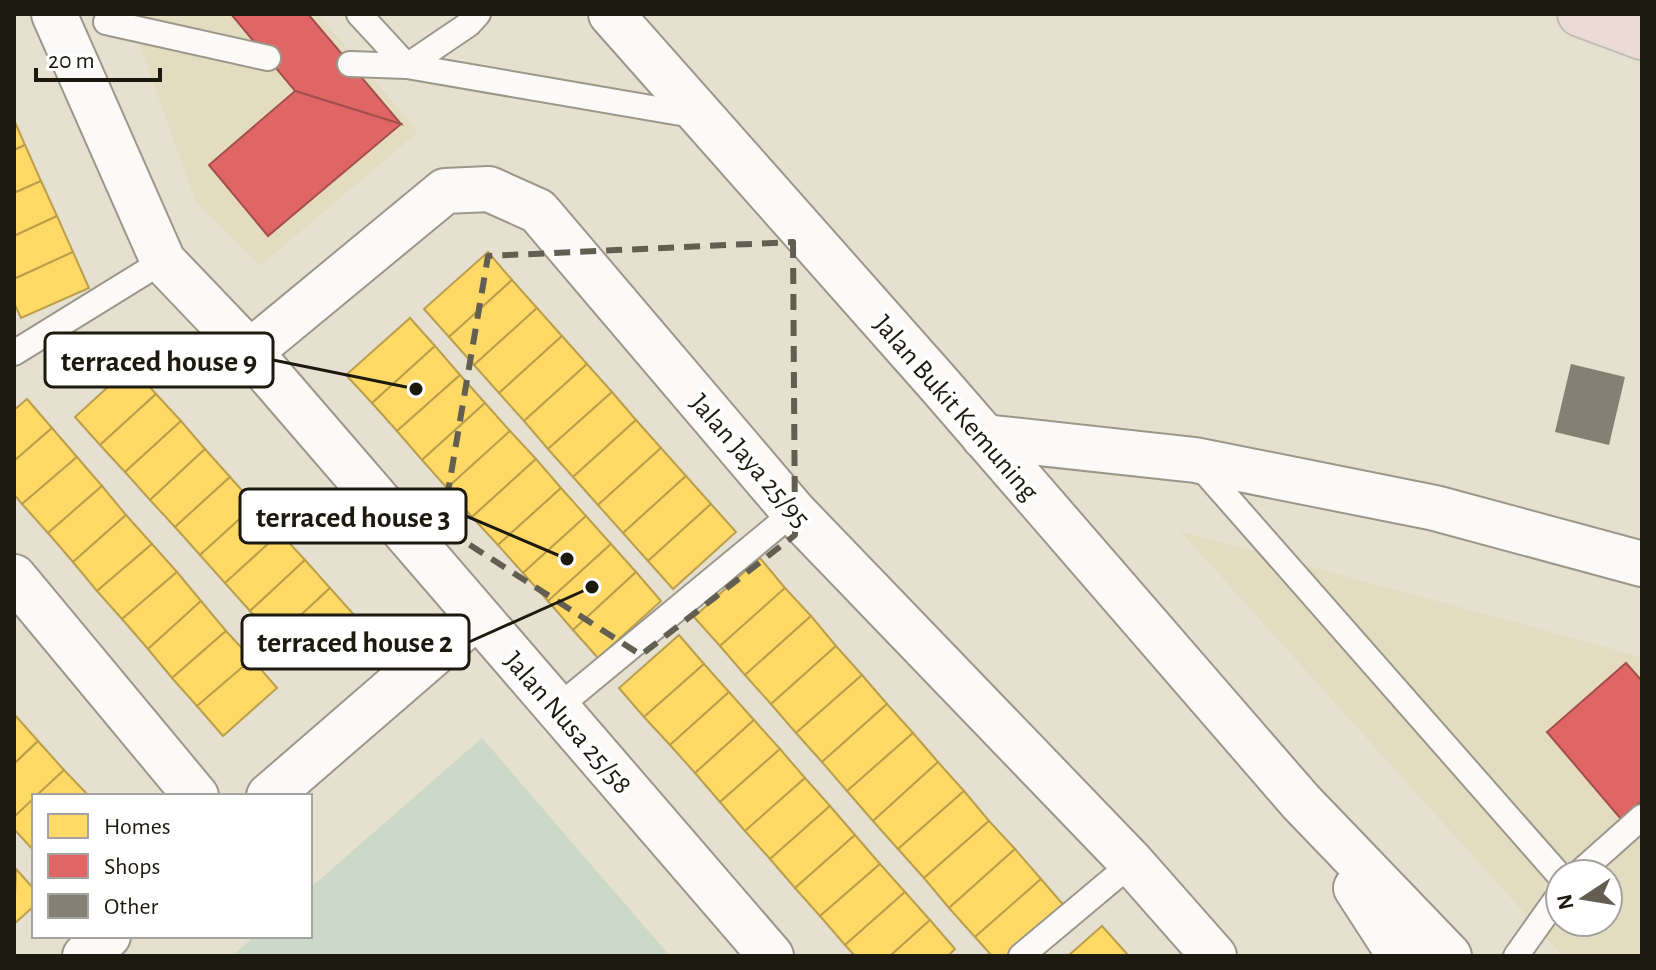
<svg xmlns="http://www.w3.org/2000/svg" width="1656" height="970" font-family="'Alegreya Sans',sans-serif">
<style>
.built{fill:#e4dcc0;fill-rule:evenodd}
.green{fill:#cdd9c8}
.homes{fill:#ffd966;stroke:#bb9f4c;stroke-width:2}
.shops{fill:#e06666;stroke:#a54f4c;stroke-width:2}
.building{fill:#848074}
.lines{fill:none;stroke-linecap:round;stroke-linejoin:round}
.lane-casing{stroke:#9b978a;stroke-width:28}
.street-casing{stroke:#9b978a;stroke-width:48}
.secondary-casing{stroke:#9b978a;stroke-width:48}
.highway-casing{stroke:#bfbdb5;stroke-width:48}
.lane{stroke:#fbfaf8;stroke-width:24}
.street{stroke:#fbfaf8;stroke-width:44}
.secondary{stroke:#fbfaf8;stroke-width:44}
.highway{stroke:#ebdbd7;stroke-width:44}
.marked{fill:none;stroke:#625f52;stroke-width:6;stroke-dasharray:16 10;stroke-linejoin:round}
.labels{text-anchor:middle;stroke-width:8;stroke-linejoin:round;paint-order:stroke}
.street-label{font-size:28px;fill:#1c190e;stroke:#fff}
.leader{fill:none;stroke:#1c190e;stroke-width:3}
.callout-dot{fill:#1c190e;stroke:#fff;stroke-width:3}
.callout{fill:#fff;stroke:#1c190e;stroke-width:3}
.callout-label{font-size:30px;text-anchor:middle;font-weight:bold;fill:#1c190e}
</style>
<rect width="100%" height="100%" fill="#e5e0d0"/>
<g class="built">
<path d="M129,14H318L418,132L260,266L196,203Z"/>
<path d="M1180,531L1642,657V956H1563ZM1560,874H1608V922H1560Z"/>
</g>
<path class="green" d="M482,738L670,956H232L255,936H310V888Z"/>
<g class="homes">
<path d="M14,120L25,145L14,150Z"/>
<path d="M25,145L41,181L14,193V150Z"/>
<path d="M41,181L57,216L14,236V193Z"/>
<path d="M57,216L73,252L14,279V236Z"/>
<path d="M73,252L89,288L21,318L14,303V279Z"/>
<path d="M488,252L512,280L449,337L424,309Z"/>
<path d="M512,280L537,308L474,365L449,337Z"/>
<path d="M537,308L562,336L499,393L474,365Z"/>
<path d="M410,318L435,346L372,403L346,375Z"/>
<path d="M562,336L587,364L524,421L499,393Z"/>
<path d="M435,346L460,375L397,431L372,403Z"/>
<path d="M587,364L612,392L548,449L524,421Z"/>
<path d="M131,366L156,394L100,445L75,417Z"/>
<path d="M460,375L485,403L422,460L397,431Z"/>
<path d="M612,392L636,420L573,477L548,449Z"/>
<path d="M156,394L181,421L125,472L100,445Z"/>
<path d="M27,399L52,428L14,461V410Z"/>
<path d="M485,403L510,431L447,488L422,460Z"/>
<path d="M636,420L661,448L598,505L573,477Z"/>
<path d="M181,421L205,449L150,500L125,472Z"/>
<path d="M52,428L77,457L22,504L14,494V461Z"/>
<path d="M510,431L536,459L472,517L447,488Z"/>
<path d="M661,448L686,476L623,533L598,505Z"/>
<path d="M205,449L230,477L175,527L150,500Z"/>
<path d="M77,457L102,486L48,533L22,504Z"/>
<path d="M536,459L561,488L498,545L472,517Z"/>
<path d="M686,476L711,504L648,561L623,533Z"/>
<path d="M230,477L255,505L200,555L175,527Z"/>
<path d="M102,486L126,515L73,562L48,533Z"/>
<path d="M561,488L586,516L523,573L498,545Z"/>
<path d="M711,504L736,532L673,589L648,561Z"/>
<path d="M255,505L280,533L225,583L200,555Z"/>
<path d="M126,515L152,544L97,591L73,562Z"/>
<path d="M586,516L611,544L548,601L523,573Z"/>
<path d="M280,533L305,560L250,611L225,583Z"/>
<path d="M152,544L177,572L122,619L97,591Z"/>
<path d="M611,544L636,572L573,630L548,601Z"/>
<path d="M760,558L785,588L720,646L694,617Z"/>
<path d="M305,560L330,588L275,639L250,611Z"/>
<path d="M177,572L201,601L148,649L122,619Z"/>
<path d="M636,572L661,601L598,658L573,630Z"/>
<path d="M330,588L355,616L300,667L275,639Z"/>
<path d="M785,588L811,616L745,675L720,646Z"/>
<path d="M201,601L226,631L172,678L148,649Z"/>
<path d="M811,616L836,646L771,704L745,675Z"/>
<path d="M226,631L252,659L197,706L172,678Z"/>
<path d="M679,635L704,664L644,717L619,688Z"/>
<path d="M836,646L862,675L796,733L771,704Z"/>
<path d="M252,659L277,688L223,736L197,706Z"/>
<path d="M704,664L729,692L670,745L644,717Z"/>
<path d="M862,675L887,704L822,762L796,733Z"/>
<path d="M729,692L754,720L695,773L670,745Z"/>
<path d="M887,704L913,733L847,791L822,762Z"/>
<path d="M14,714L38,741L14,764Z"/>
<path d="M754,720L780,749L720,802L695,773Z"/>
<path d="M913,733L938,762L873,821L847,791Z"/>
<path d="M38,741L64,770L14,817V764Z"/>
<path d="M780,749L805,778L745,831L720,802Z"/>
<path d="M938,762L964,791L898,849L873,821Z"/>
<path d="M64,770L89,796H36Z"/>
<path d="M805,778L830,806L770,859L745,831Z"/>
<path d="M964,791L989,821L924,878L898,849Z"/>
<path d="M34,798V851L14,829V817Z"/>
<path d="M830,806L855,835L795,888L770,859Z"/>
<path d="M989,821L1015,849L949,908L924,878Z"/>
<path d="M855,835L880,864L820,916L795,888Z"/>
<path d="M1015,849L1041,879L975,937L949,908Z"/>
<path d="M880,864L905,892L845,945L820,916Z"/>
<path d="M16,869L34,889V906L14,924Z"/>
<path d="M1041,879L1066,908L1011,956H992L975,937Z"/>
<path d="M905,892L930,920L890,956H855L845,945Z"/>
<path d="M930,920L955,949L948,956H890Z"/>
<path d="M1102,926L1128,955L1068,956Z"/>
</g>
<g class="shops">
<path d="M231,14H308L401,124L295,91Z"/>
<path d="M295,91L401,124L268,236L209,165Z"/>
<path d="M1626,663L1642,681V806L1639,803L1621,819L1547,732Z"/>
</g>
<path class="building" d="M1571,364L1625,377L1609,445L1555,432Z"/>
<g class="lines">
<defs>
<g id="lane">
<path d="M359,14L407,66"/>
<path d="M106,22L268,58"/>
<path d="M350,64L407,66L698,116"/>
<path d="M407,66L469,24L478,14"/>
<path d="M14,353L163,261"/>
<path d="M1196,462L1560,876"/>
<path d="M557,708L794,512"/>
<path d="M1578,874L1642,817"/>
<path d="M1021,956L1132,863"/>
<path d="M1516,956L1560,894"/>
</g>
<g id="street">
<path d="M54,14L163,261L250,352L771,956"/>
<path d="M250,352L445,191L489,189L538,211L794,512L1132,863L1214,956"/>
<path d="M984,437L1195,460L1435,508L1642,564"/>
<path d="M14,577L196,796"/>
<path d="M269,796L477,616"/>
<path d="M85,956L108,936"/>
</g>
<g id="secondary">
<path d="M611,14L937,382L1301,802L1449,956"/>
<path d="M1356,888L1400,956"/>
</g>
<path id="highway" d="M1580,14L1642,37"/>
</defs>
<use href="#lane" class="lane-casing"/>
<use href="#street" class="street-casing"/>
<use href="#secondary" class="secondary-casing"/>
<use href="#highway" class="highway-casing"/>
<use href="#lane" class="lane"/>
<use href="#street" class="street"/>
<use href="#secondary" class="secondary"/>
<use href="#highway" class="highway"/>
</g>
<path class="marked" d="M793,242L795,535L641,655L442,527L488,256Z"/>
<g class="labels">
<g class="street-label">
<text transform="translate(957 407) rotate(49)" y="10">Jalan Bukit Kemuning</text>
<text transform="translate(751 460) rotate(49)" y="10">Jalan Jaya 25/95</text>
<text transform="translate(569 722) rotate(49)" y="10">Jalan Nusa 25/58</text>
</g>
</g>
<path class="leader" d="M416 389L273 360M567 559L466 516M592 587L469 642"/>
<g class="callout-dot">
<circle cx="416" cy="389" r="8"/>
<circle cx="567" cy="559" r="8"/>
<circle cx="592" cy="587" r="8"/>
</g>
<g class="callout">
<rect x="45" y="333" width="228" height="54" rx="8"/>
<rect x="240" y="489" width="226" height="54" rx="8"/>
<rect x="242" y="615" width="227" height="54" rx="8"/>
</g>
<g class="callout-label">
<text x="159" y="371">terraced house 9</text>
<text x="353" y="527">terraced house 3</text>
<text x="355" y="652">terraced house 2</text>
</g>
<rect width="1656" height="970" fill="none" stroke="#1c190e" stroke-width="32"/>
<rect x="32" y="794" width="280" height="144" fill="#ffffff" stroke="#a4a39f" stroke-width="2"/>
<rect x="48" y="814" width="40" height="24" fill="#ffd966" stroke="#a4a39f" stroke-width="2"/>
<text x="104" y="834" font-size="24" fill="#1c190e">Homes</text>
<rect x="48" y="854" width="40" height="24" fill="#e06666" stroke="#a4a39f" stroke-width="2"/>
<text x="104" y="874" font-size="24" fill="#1c190e">Shops</text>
<rect x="48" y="894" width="40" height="24" fill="#848074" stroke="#a4a39f" stroke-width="2"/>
<text x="104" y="914" font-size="24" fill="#1c190e">Other</text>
<g transform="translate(1584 898) rotate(258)"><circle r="38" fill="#ffffff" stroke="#a4a39f" stroke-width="2"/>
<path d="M0-6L14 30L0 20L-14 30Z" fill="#625f52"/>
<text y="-12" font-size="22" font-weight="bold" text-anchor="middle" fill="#1c190e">N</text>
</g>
<path d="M36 68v12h124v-12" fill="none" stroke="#1c190e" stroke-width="4"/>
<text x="48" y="68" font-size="24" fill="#1c190e" stroke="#ffffff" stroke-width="6" paint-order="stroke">20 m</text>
</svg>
